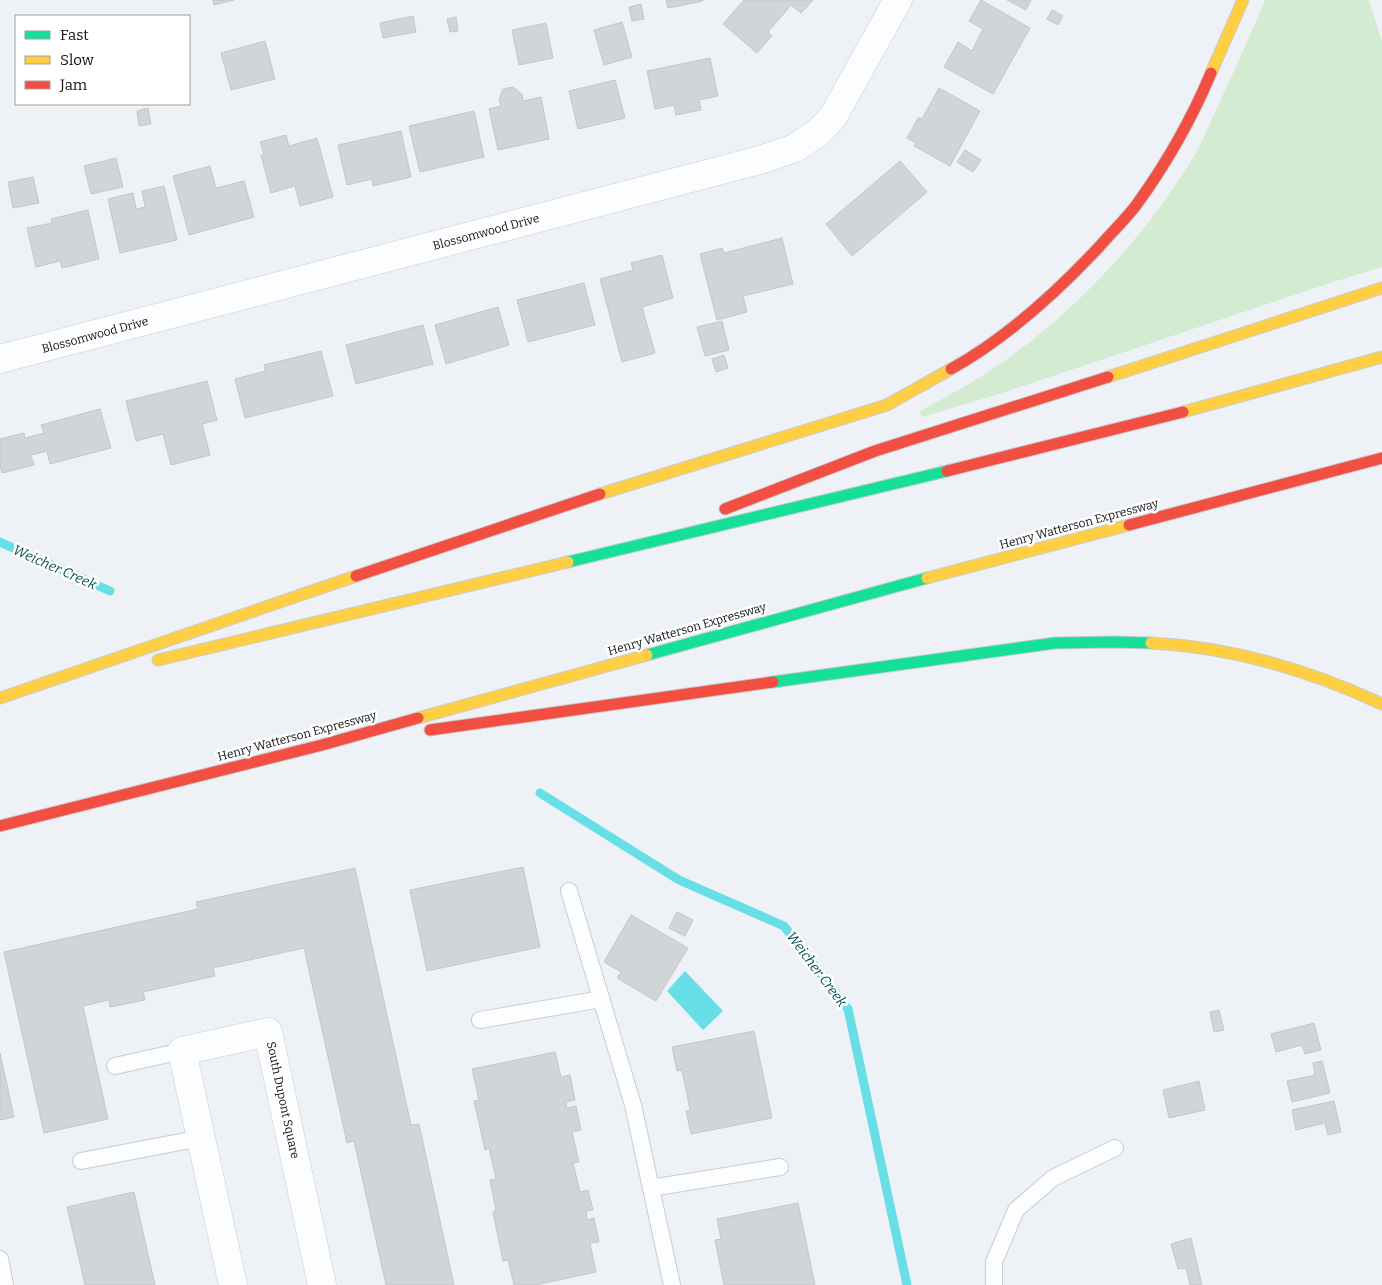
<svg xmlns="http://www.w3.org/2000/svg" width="1382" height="1285" font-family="Bitter,serif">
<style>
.green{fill:#d2ebd1}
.water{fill:#68dee7}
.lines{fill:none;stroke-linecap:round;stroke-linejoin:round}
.stream{stroke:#68dee7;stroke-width:9}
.building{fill:#d2d5d8;stroke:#c4c7ca}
.lane-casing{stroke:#c9cccf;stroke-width:18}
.street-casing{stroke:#c9cccf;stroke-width:29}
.fast-casing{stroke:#c9cccf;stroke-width:13}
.slow-casing{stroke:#c9cccf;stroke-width:13}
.jam-casing{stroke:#c9cccf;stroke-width:13}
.lane{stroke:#fcfdfe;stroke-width:16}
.street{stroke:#fcfdfe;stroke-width:28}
.fast{stroke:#16e098;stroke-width:11}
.slow{stroke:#ffcf43;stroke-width:11}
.jam{stroke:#f24e42;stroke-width:11}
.labels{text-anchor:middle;stroke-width:5;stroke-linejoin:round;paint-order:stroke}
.street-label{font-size:12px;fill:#0e1012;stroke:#fff}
.water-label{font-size:14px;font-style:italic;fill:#074e52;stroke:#fff}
</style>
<rect width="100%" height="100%" fill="#eef2f6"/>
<path class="green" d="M1265,0H1369L1382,41V267L1330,283L999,394L922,417L920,411C952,394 985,376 1014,354C1086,301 1153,227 1198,149C1206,133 1213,117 1220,101C1236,67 1251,34 1265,0Z"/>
<path class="water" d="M685,971L723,1011L703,1030L667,991Z"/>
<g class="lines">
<g class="stream">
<path d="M0,542L110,591"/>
<path d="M540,793L679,880L784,926L848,1009L907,1285"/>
</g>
</g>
<g class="building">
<path d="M213,0H234L214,5Z"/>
<path d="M666,0H703V1L668,8Z"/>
<path d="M744,0H813L801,13L791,5L768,32L772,36L757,53L723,24Z"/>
<path d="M981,0L1030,28L993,94L944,67L958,42L972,51L983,29L969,21Z"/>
<path d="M1007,0H1031L1026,10Z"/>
<path d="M641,4L644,19L632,21L629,7Z"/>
<path d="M1052,10L1063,16L1058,25L1047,19Z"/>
<path d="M413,16L416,32L383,38L380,23Z"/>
<path d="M456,17L458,31L450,32L447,19Z"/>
<path d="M622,22L632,57L604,65L594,30Z"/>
<path d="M546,23L553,58L519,65L512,30Z"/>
<path d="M265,41L275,79L231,90L221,53Z"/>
<path d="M710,58L718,96L699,100L701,110L676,115L674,105L655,109L647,71Z"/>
<path d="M615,80L625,118L578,129L569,91Z"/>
<path d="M513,87L522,94L523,101L541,97L549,139L498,150L489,109L501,106L499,99L503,89Z"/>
<path d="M939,88L980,111L950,166L914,146L916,143L907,138L918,118L922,119Z"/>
<path d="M148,108L151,124L139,126L137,111Z"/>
<path d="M474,111L484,157L420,172L409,126Z"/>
<path d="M401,131L411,177L373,186L372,179L347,185L338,145Z"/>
<path d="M286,135L289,146L317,138L333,197L300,206L295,186L271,193L261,155L264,154L260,142Z"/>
<path d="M965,150L981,160L973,172L957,162Z"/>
<path d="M116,158L123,187L91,194L84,166Z"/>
<path d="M900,161L927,192L852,256L826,224Z"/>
<path d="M210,166L216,188L244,181L254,217L189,235L173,176Z"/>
<path d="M33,177L39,203L13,208L8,182Z"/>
<path d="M164,186L177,240L120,253L108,199L133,193L136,209L145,207L142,191Z"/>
<path d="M88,210L99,259L62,268L60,261L36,267L27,228L52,223L51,219Z"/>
<path d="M782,238L793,284L743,296L747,312L717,320L700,254L722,248L724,253Z"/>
<path d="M662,255L673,298L642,307L655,353L622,362L600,279L633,270L631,263Z"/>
<path d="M584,283L595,325L528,342L517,300Z"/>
<path d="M498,307L509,345L446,364L435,325Z"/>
<path d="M722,321L729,350L705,356L697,327Z"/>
<path d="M423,325L433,364L356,384L346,345Z"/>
<path d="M321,351L333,396L245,418L235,379L265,371L264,365Z"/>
<path d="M724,355L728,368L716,372L712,359Z"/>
<path d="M207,381L217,420L202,424L210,455L171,465L163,434L136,441L126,401Z"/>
<path d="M100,409L111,448L50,464L47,451L31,455L34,465L2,473L0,465V439L24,433L25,438L44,433L41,425Z"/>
<path d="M523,867L540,947L427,971L410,890Z"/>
<path d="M355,868L411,1125L419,1124L454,1285H386L354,1141L347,1143L304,948L213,968L215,976L143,992L145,1000L110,1007L109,1000L83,1006L108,1119L44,1133L4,952L198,909L196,902Z"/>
<path d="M677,912L693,920L685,936L669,928Z"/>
<path d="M631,915L688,948L656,1001L617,978L621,972L604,962Z"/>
<path d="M1219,1010L1224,1030L1214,1032L1210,1012Z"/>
<path d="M1314,1023L1321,1050L1305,1054L1302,1045L1276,1052L1271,1034Z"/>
<path d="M754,1031L772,1118L691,1134L686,1111L690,1110L682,1070L677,1071L672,1047Z"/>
<path d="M555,1052L561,1077L570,1075L575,1100L566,1102L567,1108L576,1106L581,1130L572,1132L579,1162L573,1163L580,1192L588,1190L593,1210L586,1211L587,1220L594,1218L599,1242L590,1243L596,1272L536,1285H514L508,1260L503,1261L493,1212L496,1210L490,1180L496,1179L489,1148L485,1150L474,1101L479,1100L472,1069Z"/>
<path d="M0,1053L14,1117L0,1120Z"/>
<path d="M1322,1061L1330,1093L1292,1102L1287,1081L1315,1075L1313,1063Z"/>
<path d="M1199,1081L1205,1110L1169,1118L1163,1090Z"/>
<path d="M1334,1101L1341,1132L1328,1135L1325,1123L1296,1130L1292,1110Z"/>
<path d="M134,1192L155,1285H85L67,1207Z"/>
<path d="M798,1203L815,1285H724L715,1240L721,1239L717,1219Z"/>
<path d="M1191,1238L1202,1285H1190L1186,1268L1178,1269L1171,1244Z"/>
</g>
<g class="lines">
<defs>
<g id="lane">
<path d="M569,891L633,1105L672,1285"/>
<path d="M480,1020L602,999"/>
<path d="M115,1066L182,1051"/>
<path d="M81,1161L201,1138"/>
<path d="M651,1188L780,1167"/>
<path d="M0,1259L5,1285"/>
<path d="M994,1285V1262L1016,1210L1053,1178L1115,1148"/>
</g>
<g id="street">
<path d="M0,359L760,160L795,148L819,132L834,115L898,0"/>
<path d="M233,1285L182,1051L268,1032L322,1285"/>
</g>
<g id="fast">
<path d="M568,562L947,471"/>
<path d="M647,655L927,578"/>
<path d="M773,682L1055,643L1115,642L1151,643"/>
</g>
<g id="slow">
<path d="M1211,73L1243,0"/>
<path d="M1108,377L1382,288"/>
<path d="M1183,412L1382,357"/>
<path d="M600,494L887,405L951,369"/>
<path d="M927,578L1129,525"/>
<path d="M1151,643C1232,647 1309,670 1382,704"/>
<path d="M158,660L568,562"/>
<path d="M0,698L356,576"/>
<path d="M418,718L647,655"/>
</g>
<g id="jam">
<path d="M951,369C1007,338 1055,294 1099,247C1111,233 1126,219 1137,204C1166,164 1192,118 1211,73"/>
<path d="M947,471L1183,412"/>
<path d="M725,509L875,451L1108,377"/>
<path d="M1129,525L1382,458"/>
<path d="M356,576L600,494"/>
<path d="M430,730L773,682"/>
<path d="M0,826L322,745L418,718"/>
</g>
</defs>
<use href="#lane" class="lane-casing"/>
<use href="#street" class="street-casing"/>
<use href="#fast" class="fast-casing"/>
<use href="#slow" class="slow-casing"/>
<use href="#jam" class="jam-casing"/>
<use href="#lane" class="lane"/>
<use href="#street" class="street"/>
<use href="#fast" class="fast"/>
<use href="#slow" class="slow"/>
<use href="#jam" class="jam"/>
</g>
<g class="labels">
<g class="street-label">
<text transform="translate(486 232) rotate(-15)" y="4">Blossomwood Drive</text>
<text transform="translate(95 335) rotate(-15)" y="4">Blossomwood Drive</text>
<text transform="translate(1079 524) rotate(-15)" y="4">Henry Watterson Expressway</text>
<text transform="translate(687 629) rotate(-16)" y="4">Henry Watterson Expressway</text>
<text transform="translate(297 736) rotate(-15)" y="4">Henry Watterson Expressway</text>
<text transform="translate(283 1100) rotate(78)" y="4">South Dupont Square</text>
</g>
<g class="water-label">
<text transform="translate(55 567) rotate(24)" y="5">Weicher Creek</text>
<text transform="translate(817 969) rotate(53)" y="5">Weicher Creek</text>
</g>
</g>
<rect x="15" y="15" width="175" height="90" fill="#ffffff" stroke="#9f9fa0"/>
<rect x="25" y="31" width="25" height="8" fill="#16e098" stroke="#9f9fa0"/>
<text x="60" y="40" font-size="15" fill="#0e1012">Fast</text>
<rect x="25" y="56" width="25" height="8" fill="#ffcf43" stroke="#9f9fa0"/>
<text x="60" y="65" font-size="15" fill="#0e1012">Slow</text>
<rect x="25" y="81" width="25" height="8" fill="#f24e42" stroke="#9f9fa0"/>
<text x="60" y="90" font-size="15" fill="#0e1012">Jam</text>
</svg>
